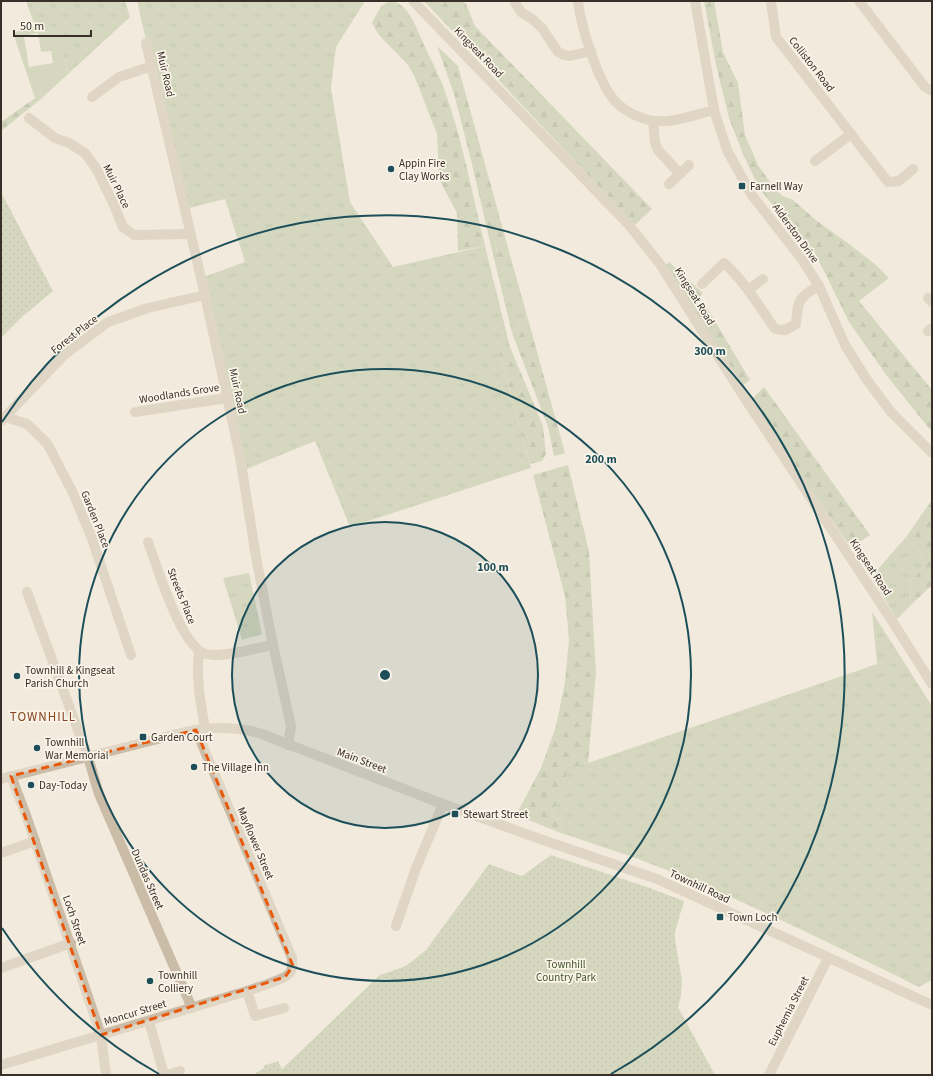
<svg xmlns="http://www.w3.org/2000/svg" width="933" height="1076" font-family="'Source Sans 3',sans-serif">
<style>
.grass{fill:url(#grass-tufts)}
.forest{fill:url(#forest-firs)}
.park{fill:url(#park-dots)}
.garden{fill:#b1c29c;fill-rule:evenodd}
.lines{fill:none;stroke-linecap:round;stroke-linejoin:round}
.minor{stroke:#cbbca8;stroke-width:10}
.tertiary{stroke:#cbbca8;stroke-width:10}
.marked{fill:none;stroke:#e8590c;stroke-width:3;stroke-dasharray:8 5;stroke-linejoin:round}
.ring{fill:none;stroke:#1d4f5a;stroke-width:2}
.poi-dot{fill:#1d4f5a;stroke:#faf4e9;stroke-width:1.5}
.labels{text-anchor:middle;stroke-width:3.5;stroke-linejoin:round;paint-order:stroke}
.street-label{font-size:11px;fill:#382f28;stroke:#faf4e9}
.poi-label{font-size:11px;fill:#382f28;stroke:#faf4e9;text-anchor:start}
.park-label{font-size:11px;fill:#42562c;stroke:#faf4e9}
.quarter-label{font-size:13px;letter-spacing:1px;fill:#874521;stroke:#faf4e9}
.centre{fill:#1d4f5a;stroke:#faf4e9;stroke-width:2}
.ring-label{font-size:12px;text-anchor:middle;font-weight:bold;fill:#1d4f5a;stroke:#faf4e9;stroke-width:3.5;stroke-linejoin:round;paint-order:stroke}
</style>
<defs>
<pattern id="grass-tufts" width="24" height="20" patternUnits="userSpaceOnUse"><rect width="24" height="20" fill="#b1c29c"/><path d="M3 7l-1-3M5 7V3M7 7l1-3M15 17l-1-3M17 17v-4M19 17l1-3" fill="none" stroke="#919e7f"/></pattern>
<pattern id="forest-firs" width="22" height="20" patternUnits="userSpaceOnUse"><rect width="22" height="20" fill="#b1c29c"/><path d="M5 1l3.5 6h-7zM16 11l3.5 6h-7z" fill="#919e7f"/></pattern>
<pattern id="park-dots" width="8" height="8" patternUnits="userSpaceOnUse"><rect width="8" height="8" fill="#b1c29c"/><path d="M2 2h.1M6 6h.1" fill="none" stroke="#919e7f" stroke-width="1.8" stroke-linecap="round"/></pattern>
</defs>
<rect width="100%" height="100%" fill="#f2ebdd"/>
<g class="grass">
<path d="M26,1H125L130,17L68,74L62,52L41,28H37L35,26Z"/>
<path d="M137,1H365L336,47L331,88L350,202L393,267L485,246L510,347L499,351L531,468L350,527L315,441L247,469L201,278L245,262L225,199L185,209Z"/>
<path d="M490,242H495L499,259L510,255L528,319L517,322L519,328L512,333Z"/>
<path d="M906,537L920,552L925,566L910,582L911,605L897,619L871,577Z"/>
<path d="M249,573L262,634L242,640L223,578Z"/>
<path d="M872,612L932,706V980L919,987C827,942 734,895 638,859C612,850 586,841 561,833L562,820L552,816L569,767L588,763L877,664Z"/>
</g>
<g class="forest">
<path d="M390,1C409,2 418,32 425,47C431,60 438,73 443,86C462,137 472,193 485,246L458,251L457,213L439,179L437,134L414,75L408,65L379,35L372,23L381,6Z"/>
<path d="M424,1H462L466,4L475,26L652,209L635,225Z"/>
<path d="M704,1H714L723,52L738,83L745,135L758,165L770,182L782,196L793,200L817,221L853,247L876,265L889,278L859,301L932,390V432L887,376L849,322L813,249L786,222L759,188L743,154L729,118L716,65Z"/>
<path d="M437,46L458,66L510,255L499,259L495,242H490L471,160L454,94Z"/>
<path d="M35,98L41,99L1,131V122Z"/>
<path d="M669,262L703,293L700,296L750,380L742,386L666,265Z"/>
<path d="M528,319L565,453L554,456L548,427L512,333L519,328L517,322Z"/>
<path d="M510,347L543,426L546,454L542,461L530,464L499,351Z"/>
<path d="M764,387L870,535L851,548L750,401Z"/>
<path d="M568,465L589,551L596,673L588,763L569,768L552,816L562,820L561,833L516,815L541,768L556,726L565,682L569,640L565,596L533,475Z"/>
<path d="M932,500V585L911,605L910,582L925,566L920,552L906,537Z"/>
</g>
<g class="park">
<path d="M1,192L53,291L23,316L1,338Z"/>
<path d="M551,855L647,887L684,901L675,932V940L682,980L681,996L678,1007L715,1075H253L264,1068L263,1066L278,1061L282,1069L380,975L406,966L426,950L489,864L522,876Z"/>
</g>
<path class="garden" d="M35,26C39,29 44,28 49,32C61,42 64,59 68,74L41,99L35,98L13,33ZM38,33L41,52L51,51L53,63L29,67L24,36Z"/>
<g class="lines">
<g class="minor">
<path d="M514,1L521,12L532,19L542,28L558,52L564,55L570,56L591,51"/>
<path d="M578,1C581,27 599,86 617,103C626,112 641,119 653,121C673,123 694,115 714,110"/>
<path d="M695,1L714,110L727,150L751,194L801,258L819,286L845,345L867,380L891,412L932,453"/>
<path d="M771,1L776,37L888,182L899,181L913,169"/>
<path d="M859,1L925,87L932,91"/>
<path d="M146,43L205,295L240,457L256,557L273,645L291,726L288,745"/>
<path d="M92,97L119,77L152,66"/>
<path d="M29,118L55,138L69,143L85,153L97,170L114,205L123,227L134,235L191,234"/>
<path d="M653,121L655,143L658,150L680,174"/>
<path d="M815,161L851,134"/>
<path d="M669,184L689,165"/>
<path d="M702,284L724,263C745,282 759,306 775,329L785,330L796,324C798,301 798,297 819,286"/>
<path d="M748,290L763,279"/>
<path d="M928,298L932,302"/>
<path d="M928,331L932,328"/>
<path d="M135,412L227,398"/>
<path d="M6,417L27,424L47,443L72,491L91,536L131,655"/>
<path d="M2,420L64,355L108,322L148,308L205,295"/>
<path d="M148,542C157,566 181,648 206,654C223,658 255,648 273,645"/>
<path d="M27,592L88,757L99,794L192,1008"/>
<path d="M199,651C196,679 200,700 205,728"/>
<path d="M11,776L26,815L101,1035L106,1075"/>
<path d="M1,853L35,841"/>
<path d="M396,926L416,868L443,804"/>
<path d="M1,968L71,943"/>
<path d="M247,991L255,1016L284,1008"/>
<path d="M149,1021L164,1075"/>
<path d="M1,1065L247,991C257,987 287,980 291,971C293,967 292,963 292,958L196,730"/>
<path d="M167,1075L180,1071"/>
<path d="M769,1075L828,958"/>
</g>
<g class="tertiary">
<path d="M413,1L629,225L660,264L746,400L889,616L932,684"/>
<path d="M1,779L185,732C212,727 232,726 259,733L443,804L540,839L657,879L932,1005"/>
</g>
</g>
<path d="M0 0H933V1076H0ZM196,730L293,966L285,977L101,1035L11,776Z" fill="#f2ebdd" fill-opacity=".55" fill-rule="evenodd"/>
<path class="marked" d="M196,730L293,966L285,977L101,1035L11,776Z"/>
<circle cx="385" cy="675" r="153" fill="#1d4f5a" fill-opacity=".12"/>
<g class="ring">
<circle cx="385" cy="675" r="153"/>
<circle cx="385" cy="675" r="306"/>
<path d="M159 1074A459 459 0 0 1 2 928M2 422A459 459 0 1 1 611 1074"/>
</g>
<g class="poi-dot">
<circle cx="391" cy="169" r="4"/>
<rect x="738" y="182" width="8" height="8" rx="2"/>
<circle cx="17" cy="676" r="4"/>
<rect x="139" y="733" width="8" height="8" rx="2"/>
<circle cx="37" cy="748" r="4"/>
<circle cx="194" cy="767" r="4"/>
<circle cx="31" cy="785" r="4"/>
<rect x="451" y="810" width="8" height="8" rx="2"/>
<rect x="716" y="913" width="8" height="8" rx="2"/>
<circle cx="150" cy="981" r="4"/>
</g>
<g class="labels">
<g class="street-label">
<text transform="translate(479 52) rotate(46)" y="4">Kingseat Road</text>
<text transform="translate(812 64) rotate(52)" y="4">Colliston Road</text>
<text transform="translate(166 74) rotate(77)" y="4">Muir Road</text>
<text transform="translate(117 186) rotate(64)" y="4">Muir Place</text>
<text transform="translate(796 233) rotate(54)" y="4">Alderston Drive</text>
<text transform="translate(695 296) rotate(58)" y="4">Kingseat Road</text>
<text transform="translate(74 334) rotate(-38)" y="4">Forest Place</text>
<text transform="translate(238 391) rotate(78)" y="4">Muir Road</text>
<text transform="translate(179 393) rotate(-9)" y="4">Woodlands Grove</text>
<text transform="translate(96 519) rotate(68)" y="4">Garden Place</text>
<text transform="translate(871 567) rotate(56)" y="4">Kingseat Road</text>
<text transform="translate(182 596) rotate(68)" y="4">Streets Place</text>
<text transform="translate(362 760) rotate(21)" y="4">Main Street</text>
<text transform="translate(256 843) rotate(67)" y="4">Mayflower Street</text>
<text transform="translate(148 879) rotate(66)" y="4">Dundas Street</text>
<text transform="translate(700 886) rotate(25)" y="4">Townhill Road</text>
<text transform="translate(75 920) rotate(71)" y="4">Loch Street</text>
<text transform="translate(788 1011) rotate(-63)" y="4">Euphemia Street</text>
<text transform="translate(135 1012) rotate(-17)" y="4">Moncur Street</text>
</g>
<g class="poi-label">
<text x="399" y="167">Appin Fire<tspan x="399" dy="13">Clay Works</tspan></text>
<text x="750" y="190">Farnell Way</text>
<text x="25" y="674">Townhill &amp; Kingseat<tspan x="25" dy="13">Parish Church</tspan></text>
<text x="151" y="741">Garden Court</text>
<text x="45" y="746">Townhill<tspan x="45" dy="13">War Memorial</tspan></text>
<text x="202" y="771">The Village Inn</text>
<text x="39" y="789">Day-Today</text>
<text x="463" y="818">Stewart Street</text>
<text x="728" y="921">Town Loch</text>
<text x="158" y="979">Townhill<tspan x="158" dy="13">Colliery</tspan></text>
</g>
<g class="park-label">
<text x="566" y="968">Townhill<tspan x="566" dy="13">Country Park</tspan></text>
</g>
<g class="quarter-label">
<text x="43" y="721">TOWNHILL</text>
</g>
</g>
<circle cx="385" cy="675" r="6" class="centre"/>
<g class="ring-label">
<text x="710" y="355">300 m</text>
<text x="601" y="463">200 m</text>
<text x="493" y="571">100 m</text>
</g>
<rect width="933" height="1076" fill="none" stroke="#382f28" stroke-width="4"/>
<path d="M14 30v6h77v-6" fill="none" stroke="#382f28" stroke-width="2"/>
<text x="20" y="30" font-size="12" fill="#382f28" stroke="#faf4e9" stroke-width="3" paint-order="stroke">50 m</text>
</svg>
